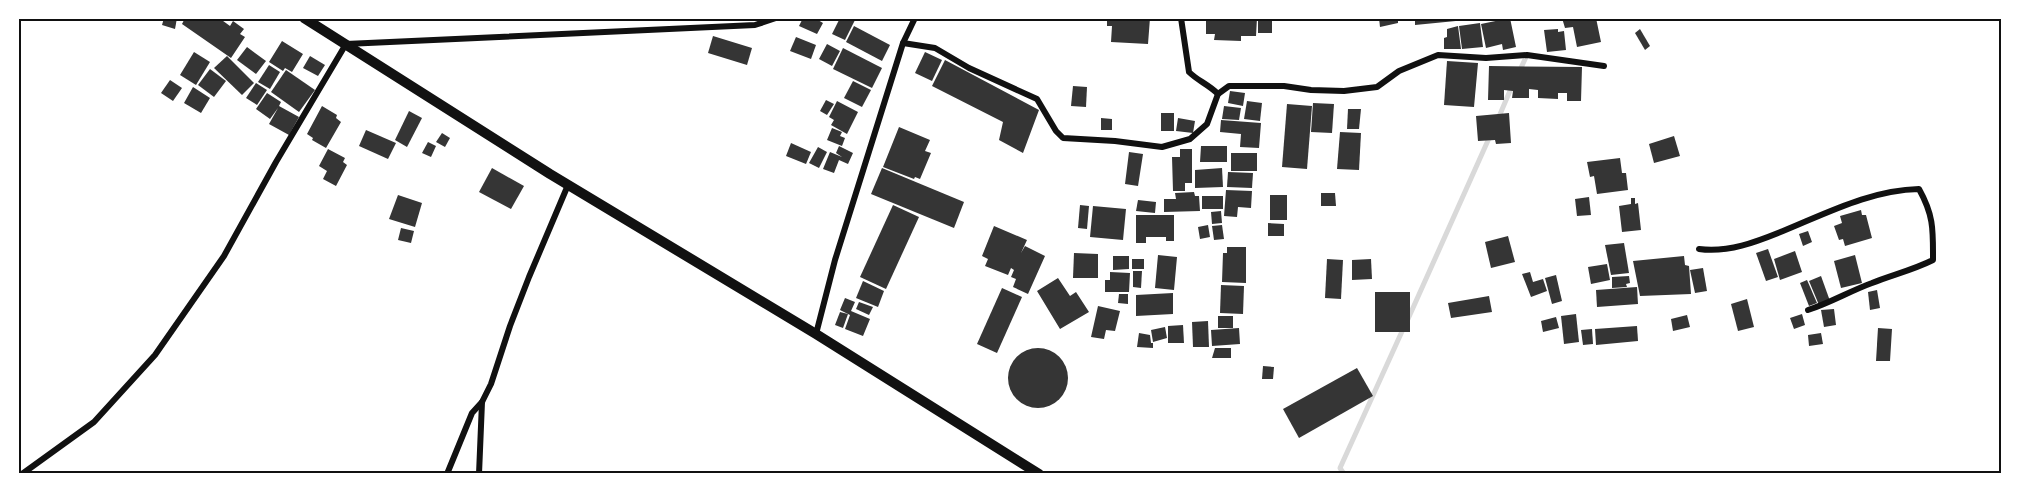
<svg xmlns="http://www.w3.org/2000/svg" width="2019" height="492" font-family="Inter,sans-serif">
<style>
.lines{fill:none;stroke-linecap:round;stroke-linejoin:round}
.stream{stroke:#d9d9d9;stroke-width:5}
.building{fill:#353535}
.minor{stroke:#111;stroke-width:6}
.tertiary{stroke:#111;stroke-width:10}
.neatline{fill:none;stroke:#111;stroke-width:2}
</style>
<rect width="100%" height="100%" fill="#fff"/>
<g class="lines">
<g class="stream">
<path d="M1519,72L1527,55"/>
<path d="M1498,119L1512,86"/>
<path d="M1408,319L1490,136"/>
<path d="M1344,474L1340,468L1404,327"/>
</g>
</g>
<g class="building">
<path d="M164,18H177L175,29L162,25Z"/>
<path d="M185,18H219L230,26L233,21L244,29L240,34L245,37L231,58L182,24Z"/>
<path d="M803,18H819L818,20L823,23L817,34L799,26Z"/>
<path d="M840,18H856L845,40L832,34Z"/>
<path d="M1107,18H1150L1148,44L1111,42L1112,26H1107Z"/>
<path d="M1206,18H1257L1256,36H1241V41L1214,40L1215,34H1206Z"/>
<rect x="1258" y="18" width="14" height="15"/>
<path d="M1379,18H1398V23L1380,27Z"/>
<path d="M1415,18H1465L1466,20L1415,25Z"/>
<path d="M1510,18L1516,47L1503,50L1502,44L1486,48L1481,24Z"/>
<path d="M1562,18H1596L1601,42L1577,47L1573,27L1565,28Z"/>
<path d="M1480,23L1483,47L1462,49L1459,26Z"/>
<path d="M854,26L890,45L882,61L846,42Z"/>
<path d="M1458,26L1461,49H1444V38L1447,37V29Z"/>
<path d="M1558,29V32L1564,31L1566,50L1547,52L1544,30Z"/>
<path d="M1640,29L1650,46L1645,50L1635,33Z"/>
<path d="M713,36L752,48L747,65L708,53Z"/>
<path d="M796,37L816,45L811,59L790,51Z"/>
<path d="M282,41L303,54L292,72L285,68L283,71L269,62Z"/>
<path d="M827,44L840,51L832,66L819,59Z"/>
<path d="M247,47L266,61L256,74L237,60Z"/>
<path d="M843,48L882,68L872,88L833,69Z"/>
<path d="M194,52L210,62L196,85L180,75Z"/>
<path d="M925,52L942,60L932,81L915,73Z"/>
<path d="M227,56L254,83L242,95L214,68Z"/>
<path d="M310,56L325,65L318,76L303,68Z"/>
<path d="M945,60L1039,110L1023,153L999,140L1003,122L932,86Z"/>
<path d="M1447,61L1478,63L1474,107L1444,105Z"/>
<path d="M269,65L280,72L270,89L258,82Z"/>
<path d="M1489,66L1582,67L1581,101H1567V93H1558V99L1538,98V90L1529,89V98H1512L1513,91L1504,90V100H1488Z"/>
<path d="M210,69L226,81L214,97L198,85Z"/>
<path d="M286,70L315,90L299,112L271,92Z"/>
<path d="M170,80L182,88L173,101L161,93Z"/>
<path d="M853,81L871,90L862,107L844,98Z"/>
<path d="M256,83L267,90L257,105L246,98Z"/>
<path d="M1073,86L1087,87L1086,107L1071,106Z"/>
<path d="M193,87L210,98L201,113L184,103Z"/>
<path d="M1230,91L1245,93L1243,106L1228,103Z"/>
<path d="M267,93L281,102L279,106L299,117L289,135L269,124L278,108L270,119L256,109Z"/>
<path d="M826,100L834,104L827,115L820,111Z"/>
<path d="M837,101L858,112L847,134L831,125L834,120L829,117Z"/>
<path d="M1247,101L1262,103L1260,121L1244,119Z"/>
<path d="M1313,103L1334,104L1332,133L1311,132Z"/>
<path d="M1287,104L1312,106L1307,169L1282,167Z"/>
<path d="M322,106L337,115L336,118L341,122L326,148L312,140L313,138L307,134Z"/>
<path d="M1224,106L1241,108L1239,120L1222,119Z"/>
<path d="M1348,109H1361L1359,129H1347Z"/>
<path d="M409,111L422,118L407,147L395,140Z"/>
<rect x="1161" y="113" width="13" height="18"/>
<path d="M1509,113L1511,143L1496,144L1495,140L1478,141L1476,116Z"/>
<path d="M1101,118L1112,119V130H1101Z"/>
<path d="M1178,118L1195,121L1193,133L1176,131Z"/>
<path d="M1221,120L1261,123L1259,148L1240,147L1241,134L1220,132Z"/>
<path d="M899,127L930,140L925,151L931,153L920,179L915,177L914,179L883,167Z"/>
<path d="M832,128L842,132L840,136L845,138L842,146L827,140Z"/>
<path d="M366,130L396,143L388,159L359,146Z"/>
<path d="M1340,132L1361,133L1359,170L1337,169Z"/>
<path d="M442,133L450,138L445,147L436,142Z"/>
<path d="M1674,136L1680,156L1654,163L1649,144Z"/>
<path d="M428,142L436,146L431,157L422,153Z"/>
<path d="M791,143L811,152L806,164L786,156Z"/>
<path d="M839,146L853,153L848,164L839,160L834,173L823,169L830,152L842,157L836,153Z"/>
<path d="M1201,146H1227V162H1200Z"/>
<path d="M818,147L827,152L819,168L809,163Z"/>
<path d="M328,149L345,158L343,162L347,165L336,186L323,179L327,171L319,166Z"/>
<path d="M1180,149H1192V183H1185V191H1173L1172,157H1180Z"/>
<path d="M1129,152L1143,154L1138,186L1125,184Z"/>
<rect x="1231" y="153" width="26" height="18"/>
<path d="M1620,158L1622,173H1626L1628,190L1597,194L1594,176L1590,177L1587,162Z"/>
<path d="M492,168L524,186L511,209L479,192Z"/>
<path d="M882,168L964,202L954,228L871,194Z"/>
<path d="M1222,168L1223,187L1195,188V170Z"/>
<path d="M1228,172L1253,173L1252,188L1227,187Z"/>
<path d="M1226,190L1252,191L1251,208L1238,207L1237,217L1224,216Z"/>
<path d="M1194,192L1195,196H1199L1200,211L1164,212V199H1176L1175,193Z"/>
<path d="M1321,193H1335L1336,206H1321Z"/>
<path d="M398,195L422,203L415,227L389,219Z"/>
<rect x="1270" y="195" width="17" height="25"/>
<rect x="1202" y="196" width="21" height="13"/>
<path d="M1589,197L1591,215L1577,216L1575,199Z"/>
<path d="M1631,198H1635V204L1638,203L1641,230L1622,232L1619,206L1631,204V209Z"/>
<path d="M1138,200L1156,202L1155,213L1136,211Z"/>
<path d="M893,205L919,217L886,289L860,277Z"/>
<path d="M1080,205L1089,206L1087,229L1078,228Z"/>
<path d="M1093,206L1126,209L1123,240L1090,237Z"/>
<path d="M1861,210L1862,215H1866L1872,238L1845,246L1843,239L1839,240L1834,226L1842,223L1840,216Z"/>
<path d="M1221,211L1222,223L1212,224L1211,212Z"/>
<path d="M1136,215H1174V241H1166V237H1146V243H1136Z"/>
<path d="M1268,223L1284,224V236H1268Z"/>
<path d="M1208,225L1210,237L1200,239L1198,227Z"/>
<path d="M1222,225L1224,239L1214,240L1212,226Z"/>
<path d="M994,226L1027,240L1021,253L1025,246L1045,256L1028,294L1013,287L1016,279L1011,277L1014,270L1011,268L1008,275L985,266L988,259L982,256Z"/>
<path d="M401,228L414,231L411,243L398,240Z"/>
<path d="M1808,231L1812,242L1803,246L1799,234Z"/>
<path d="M1508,236L1515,262L1491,268L1485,242Z"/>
<path d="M1624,243L1629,273L1611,275L1605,245Z"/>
<path d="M1227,247H1246V283L1222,282L1223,253H1227Z"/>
<path d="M1768,249L1778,277L1766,281L1756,253Z"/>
<path d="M1795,251L1802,272L1780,280L1774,259Z"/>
<path d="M1074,253L1098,254V278H1073Z"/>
<path d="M1158,255L1177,257L1174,290L1155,288Z"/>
<path d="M1855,255L1862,283L1841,288L1834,261Z"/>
<path d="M1113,256H1129V269L1113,270Z"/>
<path d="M1684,256L1685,265L1689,266L1691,294L1640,296L1633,261Z"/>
<rect x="1132" y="259" width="12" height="10"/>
<path d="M1327,259L1343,260L1341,299L1325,298Z"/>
<path d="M1371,259L1372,279L1352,280V260Z"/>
<path d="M1607,264L1610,280L1591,284L1588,267Z"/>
<path d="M1703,268L1707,291L1695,293L1690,270Z"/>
<path d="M1133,271H1142L1141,288L1133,287Z"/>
<path d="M1110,272L1130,273L1129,292H1105V280H1110Z"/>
<path d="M1530,272L1533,282L1543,279L1547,291L1531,297L1522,274Z"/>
<path d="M1556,275L1562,301L1552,304L1545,278Z"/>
<path d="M1629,276L1630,283L1626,284L1627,287L1612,288V277Z"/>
<path d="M1821,276L1830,301L1819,305L1809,281Z"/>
<path d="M1058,278L1070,296L1076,292L1089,312L1060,329L1037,291Z"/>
<path d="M1807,280L1817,303L1809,306L1800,283Z"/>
<path d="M863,281L884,291L878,307L856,298Z"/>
<path d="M1221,285L1244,286L1243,314L1220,313Z"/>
<path d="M1637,287L1638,304L1597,307L1596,290Z"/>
<path d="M1002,288L1022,297L997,353L977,344Z"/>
<path d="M1877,290L1880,308L1870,310L1868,292Z"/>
<rect x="1375" y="292" width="35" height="40"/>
<path d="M1173,293V314L1136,316V295Z"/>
<path d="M1119,294H1128V304L1118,303Z"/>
<path d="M1489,296L1492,312L1451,318L1448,303Z"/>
<path d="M845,298L855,302L851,311L870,319L863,336L845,329L850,315L840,310Z"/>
<path d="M1747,299L1754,327L1738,331L1731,304Z"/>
<path d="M859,302L873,307L869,315L856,309Z"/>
<path d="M1098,306L1120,311L1115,331L1106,330L1104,339L1091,337Z"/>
<path d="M1834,309L1836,325L1824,327L1821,310Z"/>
<path d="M840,312L848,314L843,328L835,325Z"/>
<path d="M1576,314L1579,342L1564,344L1561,316Z"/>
<path d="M1802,314L1805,325L1794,329L1790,318Z"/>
<path d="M1687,315L1690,327L1673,331L1671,319Z"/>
<rect x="1218" y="316" width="15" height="12"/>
<path d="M1556,317L1559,328L1543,332L1541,321Z"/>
<path d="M1208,321L1209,347H1193L1192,322Z"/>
<path d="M1183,325L1184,343H1168V326Z"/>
<path d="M1637,326L1638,341L1596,345L1595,329Z"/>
<path d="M1165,327L1167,338L1153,342L1151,330Z"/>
<path d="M1239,328L1240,344L1212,346L1211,330Z"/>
<path d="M1878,328L1892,329L1890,361H1876Z"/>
<path d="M1592,329L1593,344L1583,345L1581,330Z"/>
<path d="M1139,333L1150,335L1151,343H1153V348L1137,347Z"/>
<path d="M1821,333L1823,344L1809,346L1808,335Z"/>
<path d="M1215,348H1231V358H1212Z"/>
<circle cx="1038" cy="378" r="30"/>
<path d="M1263,366L1274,367L1273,379H1262Z"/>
<path d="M1357,368L1373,396L1299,438L1283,409Z"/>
</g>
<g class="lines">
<g class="minor">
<path d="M1181,18L1189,72C1198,81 1208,84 1218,94"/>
<path d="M903,43L935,48L969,68L1037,99L1056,131L1063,138L1115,141L1162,147L1190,139L1207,124L1218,94L1229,86H1284L1311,90L1344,91L1377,87L1399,71L1438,55L1486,58L1527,55L1604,66"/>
<path d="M1699,249C1728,253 1756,242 1783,231C1827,213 1871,190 1919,189C1934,216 1933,230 1933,260C1913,270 1892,275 1872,283C1850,291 1830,303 1808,310"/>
<path d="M816,334L835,260L903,43L915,18"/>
<path d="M22,474L94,422L155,355L224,256L276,162L346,44L755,25L776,18"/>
<path d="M447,474L472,413L482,402"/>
<path d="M479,474L482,402L491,384L510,326L529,277L568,185"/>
</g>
<path class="tertiary" d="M304,18L550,174L816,334L1039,474"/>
</g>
<rect width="2019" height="492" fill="none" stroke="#ffffff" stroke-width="39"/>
<rect x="20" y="20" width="1980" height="452" class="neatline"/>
</svg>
